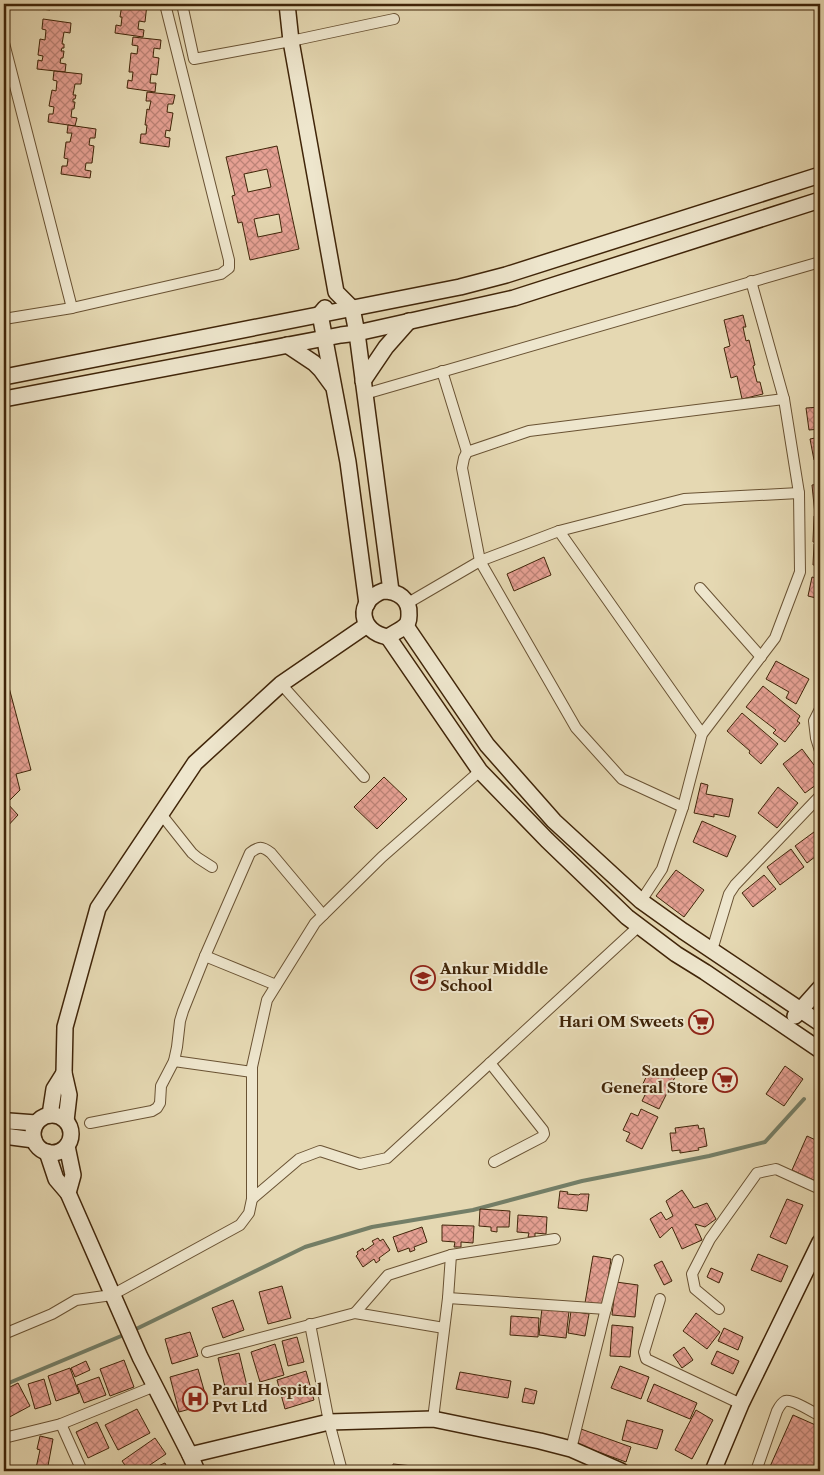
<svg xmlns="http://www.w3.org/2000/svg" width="824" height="1475" font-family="'Libre Caslon Text',serif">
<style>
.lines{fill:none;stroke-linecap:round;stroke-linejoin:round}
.stream{stroke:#747f68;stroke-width:4}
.building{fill:url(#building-cross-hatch);stroke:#402509;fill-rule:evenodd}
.street-casing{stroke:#695233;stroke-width:12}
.secondary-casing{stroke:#402509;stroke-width:18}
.street{stroke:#eee6cd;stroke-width:10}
.secondary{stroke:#eee6cd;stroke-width:15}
.labels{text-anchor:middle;stroke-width:4;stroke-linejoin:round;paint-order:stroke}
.poi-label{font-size:15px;font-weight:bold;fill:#402509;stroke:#eee6cd;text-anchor:start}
</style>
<defs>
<pattern id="building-cross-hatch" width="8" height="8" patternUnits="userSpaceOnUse" patternTransform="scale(1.25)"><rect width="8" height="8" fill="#e6a194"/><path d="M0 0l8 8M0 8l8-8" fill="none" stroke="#bc8377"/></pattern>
</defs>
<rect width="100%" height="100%" fill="#e5d8b2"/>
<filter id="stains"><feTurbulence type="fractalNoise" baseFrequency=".004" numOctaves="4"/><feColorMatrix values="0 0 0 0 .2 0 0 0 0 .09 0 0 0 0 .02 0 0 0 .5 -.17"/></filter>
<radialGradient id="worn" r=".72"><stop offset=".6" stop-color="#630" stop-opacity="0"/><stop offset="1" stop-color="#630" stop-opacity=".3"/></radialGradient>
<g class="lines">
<g class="stream">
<path d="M132,1331L305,1247L372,1227L473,1210L582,1181L709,1156L765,1142L804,1099"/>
<path d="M4,1385L126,1334"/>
</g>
</g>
<g class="building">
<path d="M22,4H51L50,10L22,7Z"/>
<path d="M122,4H147L145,22L139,21L138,29L144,30L143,37L115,33L116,25L121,26L122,17H120Z"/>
<path d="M43,19L71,23L70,33L64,32L62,44H64V48H62L61,51H64L63,58H61L60,63L66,64L65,72L37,69L38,60L42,61L43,56L38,55L40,39L45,40L46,30L42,29Z"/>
<path d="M133,37L161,40L160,49L154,48L153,57L159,58L157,75L151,74L150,83H156L155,92L127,88L128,80L132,81L133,72H129L131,53L137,54L138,46L132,45Z"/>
<path d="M54,71L82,74L81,84H75L73,95H76L75,99H73V102H75L74,109H72L71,117L77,118L75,126L48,122L49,114H53L54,107L49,106L52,90L56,91L57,81L53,80Z"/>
<path d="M147,92L175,95L173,104H168L167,112L173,113L170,131L166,130L165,137L170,138L169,147L140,143L141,134H146L147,125H145L147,109L149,110L151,101H146Z"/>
<path d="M68,125L96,129L95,138H90L89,145L94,146L92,163H86L85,170L91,171L90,178L61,174L62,166H67L68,159L64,158L66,142H70L72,133H67Z"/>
<path d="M277,146L299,249L250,260L242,222L238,223L232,196L235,195L226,157ZM267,169L271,187L248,192L244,174ZM279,214L282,232L258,237L254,219Z"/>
<path d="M743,315L746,327H743L746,341L749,340L755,365L753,366L757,382H760L763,394L742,399L737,376L731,378L724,348L730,346L724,320Z"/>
<path d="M820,407V429L809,430L806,408Z"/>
<path d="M820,437V459L814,460L810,439Z"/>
<path d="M816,461H820V481H818Z"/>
<path d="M820,484V514L815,515L812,485Z"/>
<path d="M814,516H820V542H813Z"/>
<path d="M814,544L820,545V565H813Z"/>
<path d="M544,557L551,575L514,591L507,574Z"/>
<path d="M812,577L820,579V596L817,595L816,598L808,596Z"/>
<path d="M776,661L809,679L796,704L786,698L789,692L766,679Z"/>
<path d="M7,680L31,770L16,774L20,790L7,803L18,815L4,830V681Z"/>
<path d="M763,686L800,716L797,721L800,723L785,742L773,733L776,730L746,707Z"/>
<path d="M742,713L778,744L761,764L749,753L750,751L727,731Z"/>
<path d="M802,749L820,773V782L805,793L783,764Z"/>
<path d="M384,777L407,799L377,829L354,807Z"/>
<path d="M701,783L708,785L706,794L733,799L729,817L714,814V817L694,813Z"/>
<path d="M778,787L798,803L777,828L758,813Z"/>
<path d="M702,821L736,836L727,857L693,842Z"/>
<path d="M818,829L820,832V853L807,863L795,846Z"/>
<path d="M791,849L804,867L780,885L767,867Z"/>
<path d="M676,870L704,890L684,917L656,896Z"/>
<path d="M764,875L776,889L753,907L742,893Z"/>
<path d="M785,1066L803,1079L784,1106L766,1094Z"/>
<path d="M658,1069L675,1077L659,1109L642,1101L646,1093L640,1090L648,1073L655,1076Z"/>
<path d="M641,1109L658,1117L642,1149L626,1141L630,1133L623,1130L631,1113L638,1116Z"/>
<path d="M698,1125L699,1129L704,1128L707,1146L698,1148L699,1150L680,1153V1150L672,1151L670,1133H676L675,1128Z"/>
<path d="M807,1136L820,1142V1183L792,1170Z"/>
<path d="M682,1190L694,1208L707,1203L716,1219L705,1227L695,1224L702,1240L682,1249L672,1227L660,1238L650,1219L661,1212L666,1220L673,1216L666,1201Z"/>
<path d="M560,1191L568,1192L567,1194L579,1195L580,1194H589L587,1211L558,1208Z"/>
<path d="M787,1199L803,1205L786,1244L770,1237Z"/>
<path d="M480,1209L510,1211L509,1227H497V1232L491,1231V1227L479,1226Z"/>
<path d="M518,1215L547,1217L546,1234L535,1233V1237H528L529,1233L517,1232Z"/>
<path d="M442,1225L474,1226L473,1243L461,1242V1247H454L455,1242L442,1241Z"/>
<path d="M422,1227L427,1242L414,1247L415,1250L410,1252L409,1248L398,1252L393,1237Z"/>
<path d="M378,1238L380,1241L383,1239L390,1250L379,1258L380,1260L376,1263L374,1259L363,1267L356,1256L358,1254L357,1252L363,1248L364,1251L374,1244L372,1241Z"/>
<path d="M758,1254L788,1266L781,1282L751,1270Z"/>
<path d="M593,1256L611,1259L604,1306L585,1303Z"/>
<path d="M662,1261L672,1281L664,1285L654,1265Z"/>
<path d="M711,1268L723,1273L719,1283L707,1277Z"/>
<path d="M616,1282L638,1285L635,1317L612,1315Z"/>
<path d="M282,1286L291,1318L268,1324L259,1292Z"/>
<path d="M233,1300L244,1330L223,1338L212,1308Z"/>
<path d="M542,1308L569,1311L566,1338L539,1335Z"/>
<path d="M571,1311L589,1314L585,1336L568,1333Z"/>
<path d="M696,1313L720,1332L707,1349L683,1331Z"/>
<path d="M511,1316L539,1318L538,1337L510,1335Z"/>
<path d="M612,1325L633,1327L630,1357L610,1356Z"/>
<path d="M724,1328L743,1337L738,1350L718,1341Z"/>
<path d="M190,1332L198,1356L172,1364L165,1339Z"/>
<path d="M297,1337L304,1362L288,1366L282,1341Z"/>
<path d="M275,1344L284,1375L260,1382L251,1352Z"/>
<path d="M684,1347L693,1360L682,1368L673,1355Z"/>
<path d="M717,1351L739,1361L733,1374L711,1364Z"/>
<path d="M239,1353L247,1386L226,1391L218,1358Z"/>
<path d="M124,1360L134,1387L110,1396L100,1369Z"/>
<path d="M86,1361L90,1370L75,1377L71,1368Z"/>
<path d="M620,1366L649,1377L641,1399L611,1388Z"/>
<path d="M70,1368L79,1393L56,1401L48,1376Z"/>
<path d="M198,1369L208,1404L179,1412L170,1377Z"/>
<path d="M306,1371L314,1400L285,1409L277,1380Z"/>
<path d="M460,1372L511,1381L508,1398L456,1389Z"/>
<path d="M99,1377L106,1395L84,1403L77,1385Z"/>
<path d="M44,1379L51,1404L35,1409L28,1384Z"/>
<path d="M18,1383L30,1406L4,1420V1390Z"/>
<path d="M654,1384L697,1403L690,1419L647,1401Z"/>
<path d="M525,1388L537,1391L534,1404L522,1402Z"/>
<path d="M137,1409L150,1433L118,1450L105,1425Z"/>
<path d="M696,1410L713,1420L692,1459L675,1450Z"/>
<path d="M793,1415L820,1427V1465L817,1471H768Z"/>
<path d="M627,1420L663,1430L657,1449L622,1440Z"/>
<path d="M97,1422L109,1448L88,1458L76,1432Z"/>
<path d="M581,1429L631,1447L626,1462L576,1444Z"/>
<path d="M40,1436L53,1439L47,1471H33L34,1468H36L40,1450L37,1449Z"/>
<path d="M155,1438L166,1454L141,1471H129L122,1461Z"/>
<path d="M165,1463L169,1471H147Z"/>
<path d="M393,1464L433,1468L432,1471H392Z"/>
<path d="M439,1467L477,1471H438Z"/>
</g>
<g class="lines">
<defs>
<g id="street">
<path d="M182,4L194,59L291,41L394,19"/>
<path d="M4,43L72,308"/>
<path d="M4,319L72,308L221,274L229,268V260L165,4"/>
<path d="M442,371L467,452"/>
<path d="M365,394L820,262"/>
<path d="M559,531L702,734"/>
<path d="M700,588L761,657"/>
<path d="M408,603L480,561L559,531L684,499L799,493"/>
<path d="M281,684L364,777"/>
<path d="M820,709L814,721L816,738L820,751"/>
<path d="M683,807L622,779L576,728L480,561L462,468L464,458L467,452L529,431L784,399"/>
<path d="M161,814L192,853L198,858L212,867"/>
<path d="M641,901L662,869L683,807L702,734L775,638L800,572L799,493L784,399L751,281"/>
<path d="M712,950L729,894L735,885L820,796"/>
<path d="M205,956L276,985"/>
<path d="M174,1061L252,1072"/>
<path d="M490,1063L543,1130L544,1134L542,1137L494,1162"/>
<path d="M90,1123L152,1111L157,1108L160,1103L161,1086L174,1061L177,1047L180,1021L183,1011L205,956L250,853C259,846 262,846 271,853L323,915"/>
<path d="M252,1199L299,1159L320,1151L360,1164L387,1158L639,926"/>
<path d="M448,1298L606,1309"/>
<path d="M660,1299L644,1352L646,1359L741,1404"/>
<path d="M719,1309L695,1289L692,1274L710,1239L757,1173L776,1169L820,1189"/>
<path d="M355,1313L388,1275L451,1255L555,1239"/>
<path d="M310,1324L329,1422L342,1471"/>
<path d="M4,1334L52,1314L76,1300L112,1295L240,1225L249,1213L252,1199V1067L267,1000L315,923L382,857L480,771"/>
<path d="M207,1352L355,1313L444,1328"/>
<path d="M433,1419L448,1298L451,1255"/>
<path d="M61,1424L82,1471"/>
<path d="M4,1438L61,1424L155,1386"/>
<path d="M571,1449L618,1260"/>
<path d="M756,1471L777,1411C779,1407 781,1403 785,1401C792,1399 813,1412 820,1416"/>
</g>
<g id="secondary">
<path d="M287,4L291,41L336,292L352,308L357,333L391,591"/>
<path d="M325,308L320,314L348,462L367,604"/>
<path d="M287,345L314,363L321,370L332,385"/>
<path d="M4,377L460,287L506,275L820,175"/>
<path d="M363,381L386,347L409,321"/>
<path d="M4,399L341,335L357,333L514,298L820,200"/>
<path d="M383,591C398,591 410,599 409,615C409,619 408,624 405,626C401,630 393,633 388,637C359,632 355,601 383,591Z"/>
<path d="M406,626L487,745L554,821L641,901L683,931L820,1023"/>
<path d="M388,637L480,771L547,840L627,917L676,954L705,972L820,1050"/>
<path d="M795,1016L820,988"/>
<path d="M50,1115L54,1089L64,1073"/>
<circle cx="52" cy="1134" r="19"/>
<path d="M66,1121L69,1095L64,1073L65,1027L98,908L195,763L281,684L367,625"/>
<path d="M4,1123L9,1121L36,1123"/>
<path d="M4,1136L34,1140"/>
<path d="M67,1146L73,1175L68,1193"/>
<path d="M47,1152L56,1179L68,1193L140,1357L190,1455L197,1471"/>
<path d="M190,1455L329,1422L433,1419L540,1441L571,1449L621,1471"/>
<path d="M713,1471L741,1404L820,1242"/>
</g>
</defs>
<use href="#street" class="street-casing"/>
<use href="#secondary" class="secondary-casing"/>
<use href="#street" class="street"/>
<use href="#secondary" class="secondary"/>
</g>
<defs>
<symbol id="school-ring" viewBox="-11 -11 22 22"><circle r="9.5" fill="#eee6cd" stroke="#8f2418" stroke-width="1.5"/><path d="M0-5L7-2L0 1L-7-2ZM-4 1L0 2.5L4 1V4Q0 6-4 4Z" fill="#8f2418"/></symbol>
<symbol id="supermarket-ring" viewBox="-11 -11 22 22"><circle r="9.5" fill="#eee6cd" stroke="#8f2418" stroke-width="1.5"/><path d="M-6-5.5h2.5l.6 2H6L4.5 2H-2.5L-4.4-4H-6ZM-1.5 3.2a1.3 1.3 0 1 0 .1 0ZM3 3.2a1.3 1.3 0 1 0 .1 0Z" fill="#8f2418"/></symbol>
<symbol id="hospital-ring" viewBox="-11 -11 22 22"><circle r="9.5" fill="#eee6cd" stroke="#8f2418" stroke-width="1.5"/><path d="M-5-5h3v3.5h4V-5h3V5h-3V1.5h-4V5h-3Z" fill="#8f2418"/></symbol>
</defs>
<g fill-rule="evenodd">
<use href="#school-ring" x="409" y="964" width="28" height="28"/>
<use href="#supermarket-ring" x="687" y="1008" width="28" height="28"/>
<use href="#supermarket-ring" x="711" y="1066" width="28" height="28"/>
<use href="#hospital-ring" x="181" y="1385" width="28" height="28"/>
</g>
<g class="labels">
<g class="poi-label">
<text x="440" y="974">Ankur Middle<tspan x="440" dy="17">School</tspan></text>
<text x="684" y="1027" text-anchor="end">Hari OM Sweets</text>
<text x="708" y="1076" text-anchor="end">Sandeep<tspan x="708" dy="17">General Store</tspan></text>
<text x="212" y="1395">Parul Hospital<tspan x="212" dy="17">Pvt Ltd</tspan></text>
</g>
</g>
<rect width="824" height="1475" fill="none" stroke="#e5d8b2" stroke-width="20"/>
<rect x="5" y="5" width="814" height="1465" fill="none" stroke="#402509" stroke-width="2.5"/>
<rect x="10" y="10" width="804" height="1455" fill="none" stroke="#402509"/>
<rect width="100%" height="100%" filter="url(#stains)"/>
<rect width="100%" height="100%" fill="url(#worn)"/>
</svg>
